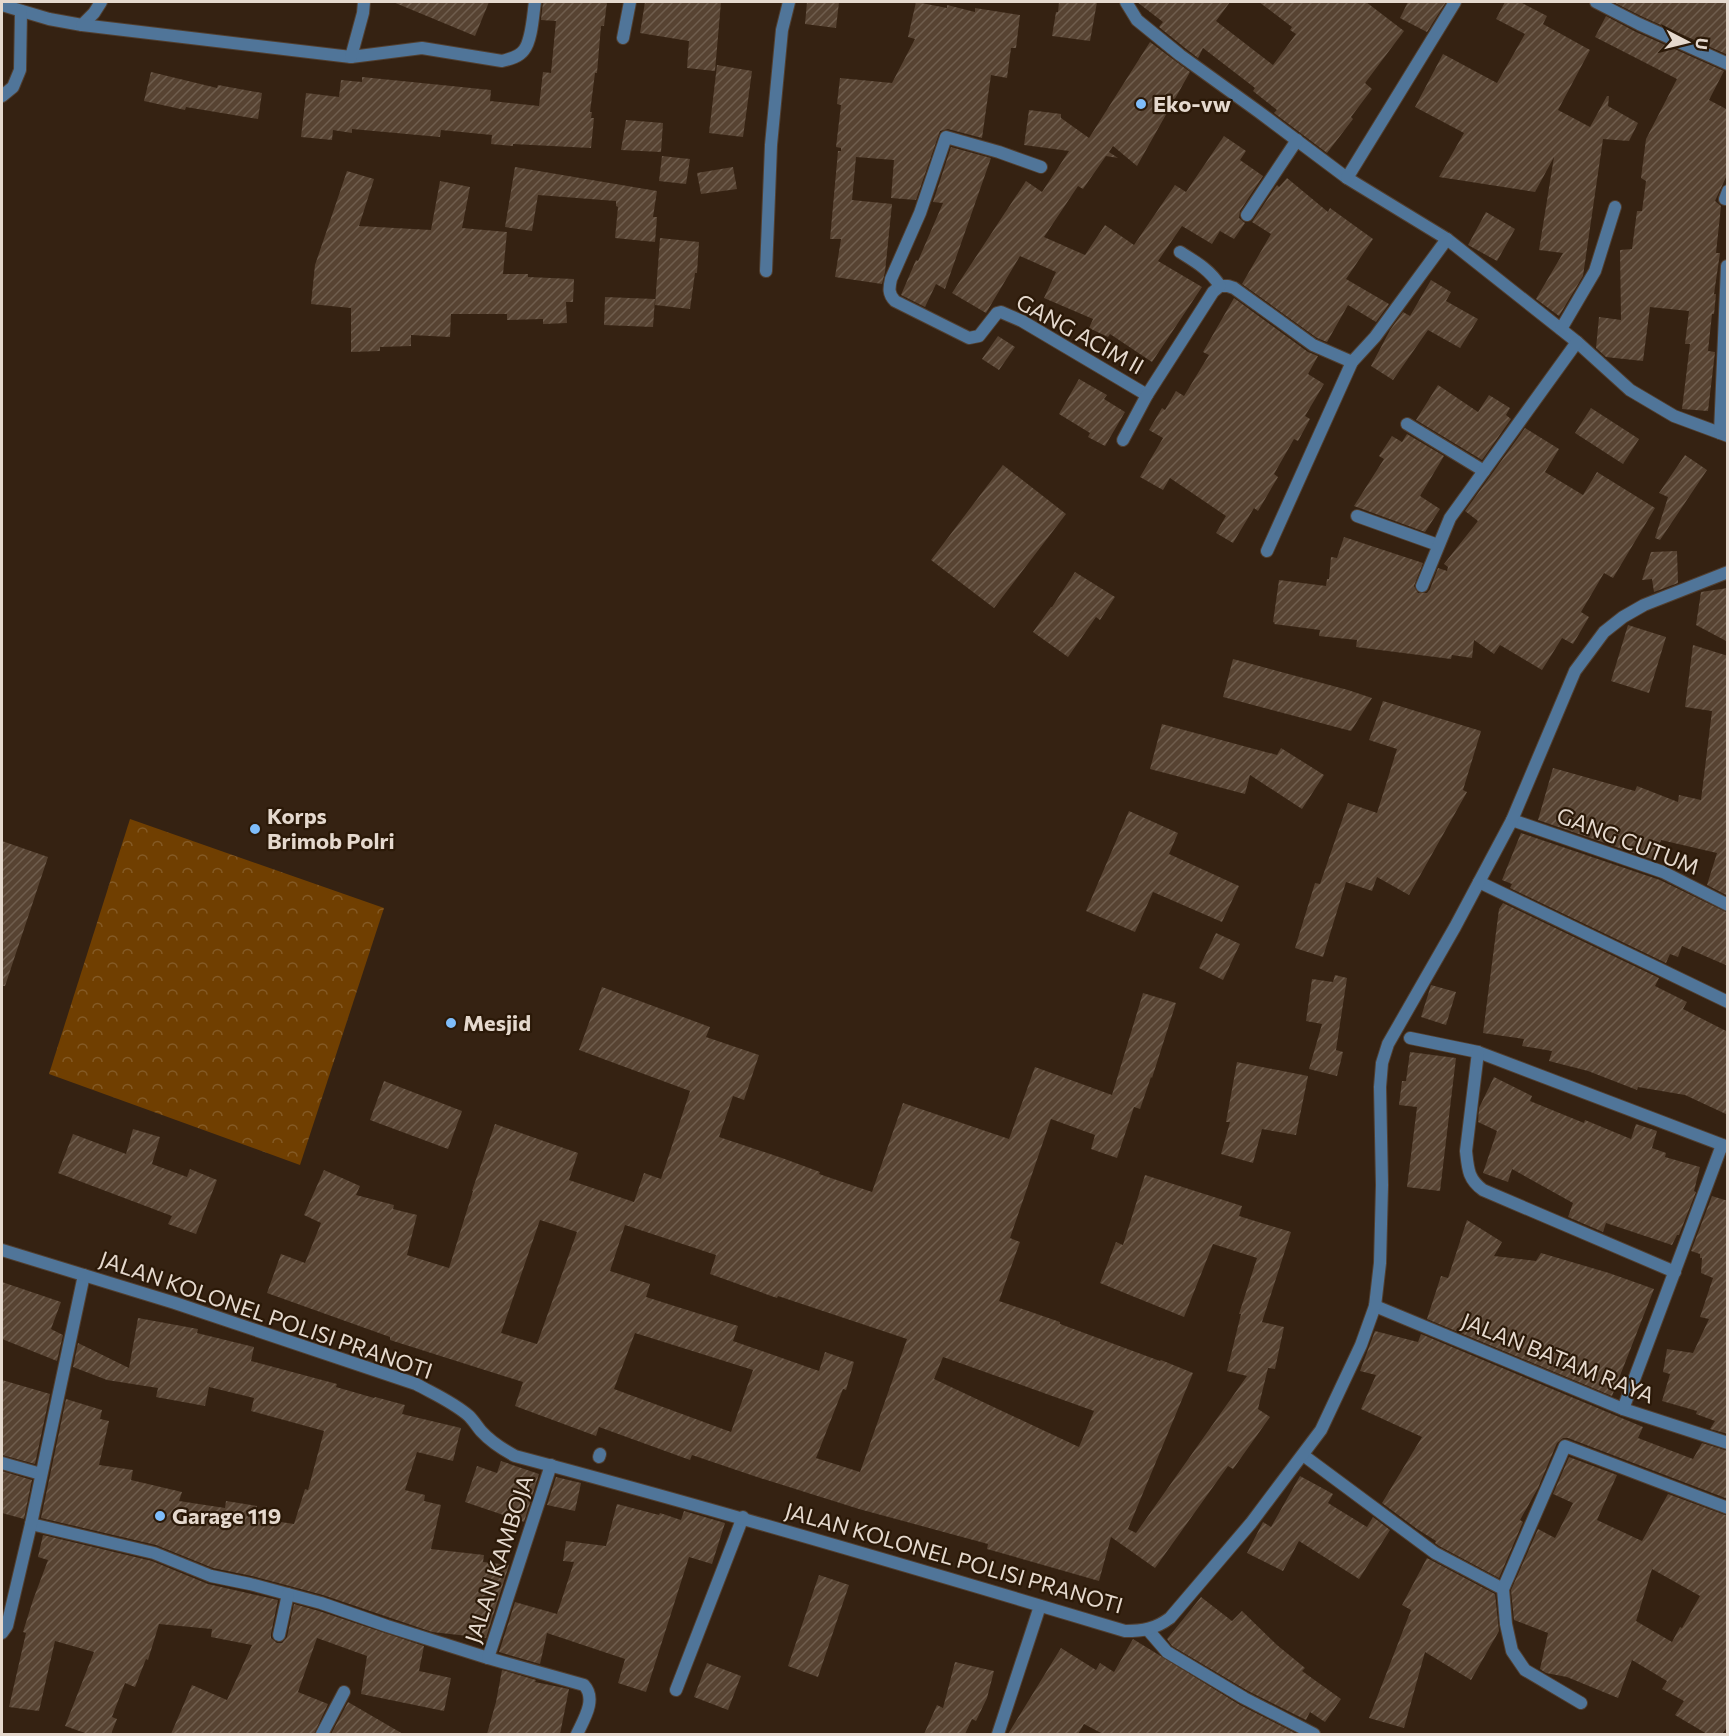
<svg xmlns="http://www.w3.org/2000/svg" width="1729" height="1736" font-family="Commissioner,sans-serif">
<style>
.park{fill:url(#park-crowns)}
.building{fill:url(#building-hatch);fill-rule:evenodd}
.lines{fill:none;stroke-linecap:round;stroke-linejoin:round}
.minor-casing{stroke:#513f30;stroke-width:14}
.tertiary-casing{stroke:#513f30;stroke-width:14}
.minor{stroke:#507599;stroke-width:12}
.tertiary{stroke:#507599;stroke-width:12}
.poi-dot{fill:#7fbdfa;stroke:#2b1908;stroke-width:2}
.labels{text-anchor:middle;stroke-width:4.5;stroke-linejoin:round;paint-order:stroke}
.poi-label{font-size:22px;font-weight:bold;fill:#e5d9ce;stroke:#2b1908;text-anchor:start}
.street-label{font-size:22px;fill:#e5d9ce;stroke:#2b1908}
</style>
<defs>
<pattern id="park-crowns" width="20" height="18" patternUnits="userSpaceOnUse" patternTransform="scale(1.5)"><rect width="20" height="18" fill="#703f01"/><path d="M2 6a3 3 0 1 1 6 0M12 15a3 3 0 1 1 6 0" fill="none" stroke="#845a25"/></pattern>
<pattern id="building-hatch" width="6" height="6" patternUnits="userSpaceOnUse" patternTransform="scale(1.5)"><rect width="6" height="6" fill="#574332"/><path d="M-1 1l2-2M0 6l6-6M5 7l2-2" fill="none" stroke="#6f5e4e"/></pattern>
</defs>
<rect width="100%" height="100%" fill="#352212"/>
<path class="park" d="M130,819L384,908L300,1165L49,1074Z"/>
<g class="building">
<path d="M393,2H489L475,36Z"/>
<path d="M543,2H607L604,26H601L597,73H595L590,112H592L591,118H594L591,148L513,144V146L491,144L492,135L441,130L440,137L352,129V133L333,130L332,140L301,137L306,93L339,97L341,80L362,82V77L491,90L490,101L539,106L543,72L551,73L556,21L541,20Z"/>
<path d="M645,2H721L715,71L687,68L689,41L640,33Z"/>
<path d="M807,2H839L836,28L805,24Z"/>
<path d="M916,2L947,8V5L975,12V8L1020,15L1016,48H1011L1007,78L991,75L982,138L948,129L940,131L916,200L891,198L894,160L856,157L852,200L892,204L885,272L882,284L835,277L841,239H830L838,151H841V148L836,147L841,105L837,104L840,78L892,83L915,39L908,37Z"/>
<path d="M1059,2H1097L1090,41L1052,36L1056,12H1058Z"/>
<path d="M1137,2H1230L1216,21L1273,65L1296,34L1290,30L1292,27L1259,2H1366L1404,31L1365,83L1372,89L1351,117L1353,119L1327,153L1274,113L1277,110L1253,91L1255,88L1203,48L1198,58L1185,48L1159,27L1163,22Z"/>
<path d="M1408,2H1446L1427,32L1400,18Z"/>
<path d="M1505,2H1520L1547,16L1543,24L1590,50L1558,110L1590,127L1607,96H1609L1608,106L1638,123L1629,141L1603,139L1583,276L1559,316L1536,299L1563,253L1539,250L1554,157L1535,192L1439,177L1464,133L1415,107L1443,54L1497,83L1525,34L1496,19Z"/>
<path d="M1613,2H1728V55L1643,17Z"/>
<path d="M1606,16L1636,32L1724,71L1709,100L1728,110V173L1715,201L1721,206L1716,253H1720L1714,294H1716L1714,314H1712L1708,351L1715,352L1708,411L1682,409L1690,344H1685L1689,311L1650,307L1643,361L1606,357L1596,348L1599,317L1621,320L1620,250L1632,249L1637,211H1642L1646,181L1641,178L1646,139L1677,79L1595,37Z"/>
<path d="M1150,42L1190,72L1137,166L1113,146L1109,152L1118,158L1106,156L1083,189L1078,186L1044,237L1085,255L1105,225L1134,245L1175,185L1186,192L1224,136L1246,151L1240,160L1263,176L1240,211L1239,218L1245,223L1234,239L1220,231L1212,244L1182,226L1158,261L1202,287L1152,362L1110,334L1108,337L1089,328L1093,319L1044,298L1056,272L1020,256L986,313L952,293L1026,181L1042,192L1069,151L1024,145L1029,110L1061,114V118L1089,138Z"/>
<path d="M717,65L752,71L743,137L709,133Z"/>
<path d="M151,72L217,88L218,85L262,93L258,119L186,107L185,110L144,101Z"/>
<path d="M626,120L663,123L661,152L621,150Z"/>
<path d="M951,147L991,158L945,289L936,284L925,307L901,295L916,260L918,261L943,203L933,202Z"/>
<path d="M662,156L690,159L686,184L659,181Z"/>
<path d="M515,167L657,191L653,217H657L655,242L615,238L618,207L616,206V201L538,195L532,231L505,227Z"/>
<path d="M733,167L737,189L701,194L697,173Z"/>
<path d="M347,171L374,179L359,226L431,230L440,181L470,187L462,228L507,232L503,274H528V277L574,279L573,302H566L567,323L543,324V319L507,320V314H451L450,337L411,335V346L380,347V351L351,352V308L311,304L315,265Z"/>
<path d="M1287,178L1328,212L1330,208L1373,239L1346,279L1389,304L1376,322L1348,305L1327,342L1317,338L1242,284L1271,234L1252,222L1277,185L1279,187Z"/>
<path d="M1486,212L1515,229L1497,261L1468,245Z"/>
<path d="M660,238L699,242L697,273H695L690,309L655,305Z"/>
<path d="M1431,280L1451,292L1446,301L1478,319L1460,348L1428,330L1393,380L1371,366L1390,330L1403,312L1410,316Z"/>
<path d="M605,297L655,299L653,327L604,325Z"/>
<path d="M1234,298L1308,352L1318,356L1308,374L1324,384L1305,416L1310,419L1298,441L1294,439L1274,474L1278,477L1258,511L1254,508L1233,543L1216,533L1226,516L1170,478L1163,490L1140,477L1163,438L1149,430L1162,408L1165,410L1176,391L1184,396L1209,355L1203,352Z"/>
<path d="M998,336L1015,347L999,370L982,359Z"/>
<path d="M1079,379L1107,395L1104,399L1125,412L1105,446L1088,437L1090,433L1059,414Z"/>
<path d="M1438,385L1478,412L1489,395L1510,408L1506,415L1511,419L1482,460L1416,420Z"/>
<path d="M1591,408L1639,439L1623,464L1575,433Z"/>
<path d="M1525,428L1559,449L1545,472L1583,495L1597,472L1655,508L1613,578L1604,573L1581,612L1589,617L1573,644L1562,638L1542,670L1500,645L1494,654L1474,640L1472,658L1452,655L1451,659L1356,647L1357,640L1319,636L1320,630L1274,624L1275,623L1273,622L1279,580L1326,586L1327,579H1329L1331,557L1337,558L1344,537L1423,563L1414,586L1418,593H1427L1430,589L1438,568L1447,571L1448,567L1444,564L1478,521L1465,511Z"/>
<path d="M1407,434L1444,456L1420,496L1440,509L1425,532L1354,506L1384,459L1379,456L1392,436L1402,442Z"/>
<path d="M1685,455L1707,470L1660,540L1655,538L1668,497L1659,493Z"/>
<path d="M1003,465L1066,514L994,608L931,560Z"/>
<path d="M1677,551L1678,583L1654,592L1652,579L1642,580L1651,552Z"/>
<path d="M1075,572L1115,597L1100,620L1096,617L1068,657L1033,632L1051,607H1052Z"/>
<path d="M1728,588V642L1696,625L1701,592Z"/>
<path d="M1628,625L1666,637L1649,693L1611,681Z"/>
<path d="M1693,645L1728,656V896L1707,885L1717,853L1661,840L1654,860L1538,820L1553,768L1635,791L1637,786L1678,802L1679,795L1701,800L1712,711L1685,707Z"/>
<path d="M1233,659L1348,690L1372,698L1351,731L1223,697Z"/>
<path d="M1383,701L1481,731L1463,790L1467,792L1409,895L1377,877L1372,891L1346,882L1323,957L1295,948L1315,883L1320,884L1348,803L1377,813L1397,749L1369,740Z"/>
<path d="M1162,724L1277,755L1281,748L1324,775L1302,809L1250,775L1245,794L1150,769Z"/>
<path d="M1129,811L1178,833L1169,854L1239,886L1222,922L1153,892L1135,932L1086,911Z"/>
<path d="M1521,833L1660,880L1728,913V966L1682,946L1678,957L1670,954L1666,963L1510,888L1512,884L1502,880Z"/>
<path d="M2,841L48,857L5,986H2Z"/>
<path d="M1503,903L1659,978L1655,986L1687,1002L1683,1009L1728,1032V1115L1685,1095L1638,1087L1637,1090L1588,1071L1549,1061L1552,1051L1522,1046L1524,1039L1483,1033L1499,909Z"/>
<path d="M1216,933L1240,944L1223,980L1199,968Z"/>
<path d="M1335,975L1347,978L1336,1050L1343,1052L1337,1076L1309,1069L1322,1024L1306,1021L1312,979L1333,982Z"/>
<path d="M1431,985L1456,992L1446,1025L1421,1017Z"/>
<path d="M602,987L710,1027L706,1037L759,1055L744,1100L733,1096L719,1137L782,1158L820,1172L819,1174L872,1192L903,1103L1009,1139L1035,1067L1112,1095L1143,993L1176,1003L1152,1078L1151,1077L1140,1109L1134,1107L1117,1158L1091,1149L1095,1135L1051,1119L1010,1238L1020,1242L999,1301L1060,1322V1324L1160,1361L1161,1360L1193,1373L1128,1529L1136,1533L1247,1376L1227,1371L1241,1314H1239L1257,1258L1213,1244L1184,1317L1100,1283L1116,1242L1123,1245L1145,1175L1242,1206L1239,1216L1291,1232L1262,1322L1284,1327L1275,1369L1268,1368L1258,1409L1270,1417L1233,1469L1228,1466L1155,1568L1111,1537L1099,1581L987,1549L988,1544L859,1509L754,1476L692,1455L690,1460L599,1427L596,1436L515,1406L523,1382L390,1340V1337L267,1293L281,1254L305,1263L321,1223L304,1215L324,1170L360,1186L356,1195L394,1205L393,1209L417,1215L407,1255L449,1268L473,1191H472L495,1124L578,1153L569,1180L634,1202L644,1173L661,1179L690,1091L579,1050ZM540,1220L577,1232L537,1344L501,1333ZM625,1225L716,1255L710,1274L777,1298L778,1296L907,1339L860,1472L816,1458L843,1389L846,1390L854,1362L825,1352L819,1371L733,1341L738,1326L646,1297L650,1284L610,1271ZM635,1333L753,1370L731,1432L614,1389ZM943,1357L1094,1411L1079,1447L934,1379Z"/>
<path d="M1410,1052L1456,1058L1440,1191L1407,1187L1417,1107L1399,1105L1402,1081H1406Z"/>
<path d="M1237,1062L1308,1076L1296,1135L1262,1129L1253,1163L1221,1154L1230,1122H1226Z"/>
<path d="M1494,1077L1532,1096L1530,1101L1584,1123L1585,1120L1631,1139L1636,1124L1657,1131L1652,1148L1666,1153L1665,1157L1700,1167L1694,1191L1696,1192L1679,1235H1677L1672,1245L1606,1223L1603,1232L1568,1217L1573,1203L1512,1169L1508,1182L1483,1173L1497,1131L1478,1122L1479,1108Z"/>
<path d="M384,1081L462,1111L448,1149L370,1120Z"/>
<path d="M133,1129L160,1137L152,1164L187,1177L190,1169L217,1180L196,1234L168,1224L172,1216L58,1173L73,1134L126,1154Z"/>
<path d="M1712,1196L1728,1201V1434L1710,1429L1715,1421L1696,1414L1697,1411L1662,1401L1670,1374L1663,1372L1667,1349L1693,1353L1709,1319L1700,1317L1713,1278L1701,1273L1702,1258H1700V1254L1691,1251Z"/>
<path d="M1467,1220L1502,1242L1494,1256L1536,1261L1541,1253L1609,1273L1654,1289L1612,1396L1427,1319L1441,1276L1448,1278Z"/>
<path d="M2,1282L61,1302L51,1329L63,1335L57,1361L2,1339Z"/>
<path d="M138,1318L198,1329L197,1333L254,1347L251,1361L337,1384L336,1387L374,1398L375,1397L405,1405L402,1414L461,1428L453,1461L417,1452L405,1490L425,1495L424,1501L441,1505L431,1549L484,1555L483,1562L509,1565L486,1638L432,1632L323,1595L252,1576L213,1568L156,1545L41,1518L66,1399L102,1410L100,1419L109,1421L99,1465L133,1470L131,1480L182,1492L179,1501L225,1508L226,1501L257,1506L255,1518L294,1524L305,1489L308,1490L324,1431L251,1411L254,1398L209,1387L205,1406L156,1397L158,1388L107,1380L73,1367L78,1343L129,1368Z"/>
<path d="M1375,1331L1418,1342L1421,1334L1643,1427L1638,1438L1693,1459L1702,1443L1728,1451V1499L1568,1438H1563L1557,1443L1538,1488L1520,1520L1523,1522L1499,1578L1439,1546L1435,1543L1436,1541L1417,1529L1382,1503L1422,1437L1361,1409L1376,1375L1360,1371Z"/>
<path d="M2,1380L50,1394L35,1464L2,1455Z"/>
<path d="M1569,1457L1617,1475L1597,1520L1642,1541L1668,1494L1728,1516V1726L1722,1734H1707L1675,1715L1684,1701L1662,1689L1667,1681L1632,1660L1618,1698L1567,1677L1546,1673L1540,1669L1548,1633L1514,1620L1511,1590L1538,1529L1555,1538L1573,1503L1553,1494ZM1652,1569L1700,1596L1682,1628L1680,1627L1672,1642L1636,1621Z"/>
<path d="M501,1461L539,1474L524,1522L465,1502L477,1466L497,1473Z"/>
<path d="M2,1471L32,1480L24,1519L2,1513Z"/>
<path d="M1300,1476L1333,1494L1328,1503L1367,1527L1373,1517L1390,1530L1359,1579L1299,1541L1283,1571L1247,1553L1263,1522L1271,1527Z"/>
<path d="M556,1477L581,1483L575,1511L547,1505Z"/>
<path d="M617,1504L659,1515L660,1513L681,1520L684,1511L725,1523L712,1564L689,1557L646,1692L618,1683L625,1659L547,1633L540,1664L499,1652L515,1602L557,1614L574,1562L563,1561L566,1541L606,1546Z"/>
<path d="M43,1535L152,1561L208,1584L278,1600L271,1634V1638L277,1643H282L287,1637L294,1604L319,1611L424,1646L419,1671L451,1678L444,1711L361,1694L367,1656L317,1638L298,1692L328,1704L314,1734H171L192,1685L227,1700L252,1645L211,1637L212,1629L159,1624L148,1660L146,1659L135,1687L125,1683L112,1717L117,1719L111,1734H88L65,1726L94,1652L55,1641L39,1711L9,1707L26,1633L23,1632L33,1600L48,1560L38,1557Z"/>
<path d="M1427,1558L1495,1594L1499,1631L1471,1680L1425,1652L1404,1728L1369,1718L1411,1610L1402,1605Z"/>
<path d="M819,1575L849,1585L818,1677L788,1666Z"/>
<path d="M1201,1597L1232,1621L1242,1611L1277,1645L1305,1668L1302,1671L1341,1699L1325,1722L1310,1712L1306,1720L1248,1691L1172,1646L1167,1639Z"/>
<path d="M1133,1639L1240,1705L1297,1734H1103L1084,1724L1078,1734H1008L1061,1648L1096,1670L1100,1663L1114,1672Z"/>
<path d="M955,1662L994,1671L987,1698L976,1721L972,1719L965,1734H924L937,1705L943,1708Z"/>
<path d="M707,1663L741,1676L728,1710L694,1697Z"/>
<path d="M502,1670L536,1680L535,1682L569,1689L560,1734H487L496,1702Z"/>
<path d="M348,1702L403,1734H331Z"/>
</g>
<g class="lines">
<defs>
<g id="minor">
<path d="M1126,2L1137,20L1180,55L1259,112L1347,178L1447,239L1577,342L1630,390L1674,416L1728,436"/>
<path d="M1596,2L1639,24L1728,64"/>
<path d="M2,5L49,19L82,25L94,13L101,2"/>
<path d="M82,25L351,57L422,48L502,61C510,59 519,57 524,50C532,40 533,14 535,2"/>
<path d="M623,38L630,2"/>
<path d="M351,57L363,13L364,2"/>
<path d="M2,96L13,87L20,70L21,11"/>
<path d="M1041,167L999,152L946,137L920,213L891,279C889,288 888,294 895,301L969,338L979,336L997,313L1001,312L1022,321L1147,395L1213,292L1220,286H1228L1234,288L1313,345L1352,362L1375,337L1447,239"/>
<path d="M1347,178L1455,2"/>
<path d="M1725,199L1728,191"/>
<path d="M1247,215L1297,140"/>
<path d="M1180,252C1196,262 1210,270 1220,286"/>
<path d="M766,271L771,145L782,30L789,2"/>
<path d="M1561,329L1595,271L1615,207"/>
<path d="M1407,424L1484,471"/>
<path d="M1720,433L1727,266"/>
<path d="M1123,440L1147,395"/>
<path d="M1357,516L1438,545"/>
<path d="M1267,551L1352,362"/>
<path d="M1422,586L1450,518L1577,342"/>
<path d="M1512,820L1663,872L1728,905"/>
<path d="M1479,882L1728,1002"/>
<path d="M1410,1038L1478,1052L1728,1147"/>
<path d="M1478,1052L1466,1151C1468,1169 1468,1179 1483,1190L1675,1272"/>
<path d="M1375,1306L1623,1409L1728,1443"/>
<path d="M1623,1409L1722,1145"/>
<path d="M1303,1455L1435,1553L1503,1589L1506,1624L1512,1651L1525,1670L1581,1703"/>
<path d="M599,1457L600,1454"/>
<path d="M2,1463L41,1474"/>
<path d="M31,1524L154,1553L211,1576L250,1584L321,1603L387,1626L488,1658L584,1685C597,1699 584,1719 577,1734"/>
<path d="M1503,1589L1565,1446L1728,1508"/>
<path d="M1148,1630L1167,1652L1244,1698L1314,1734"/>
<path d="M2,1633L7,1626L31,1524L84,1275"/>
<path d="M279,1635L288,1594"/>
<path d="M488,1658L551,1465"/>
<path d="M676,1690L743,1517"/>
<path d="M322,1734L344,1692"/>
<path d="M998,1734L1040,1606"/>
</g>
<path id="tertiary" d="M2,1250L175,1303L416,1384C434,1394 453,1402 469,1416C473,1420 477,1426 481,1431C491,1442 502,1449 515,1456C719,1510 922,1570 1125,1631C1143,1631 1155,1629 1170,1618L1251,1523L1321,1430L1361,1345L1375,1306L1380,1263L1382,1185L1380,1087L1382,1063L1388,1044L1455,927L1512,820L1575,671L1604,632L1623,617L1644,605L1728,572"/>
</defs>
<use href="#minor" class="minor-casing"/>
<use href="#tertiary" class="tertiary-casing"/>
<use href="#minor" class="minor"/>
<use href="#tertiary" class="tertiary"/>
</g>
<g class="poi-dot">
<circle cx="1141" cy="104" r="6"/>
<circle cx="255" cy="829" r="6"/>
<circle cx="451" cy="1023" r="6"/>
<circle cx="160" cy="1516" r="6"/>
</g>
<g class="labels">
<g class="poi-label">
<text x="1153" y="112">Eko-vw</text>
<text x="267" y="824">Korps<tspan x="267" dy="25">Brimob Polri</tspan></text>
<text x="463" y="1031">Mesjid</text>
<text x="172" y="1524">Garage 119</text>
</g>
<g class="street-label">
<text transform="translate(1080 334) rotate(29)" y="8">GANG ACIM II</text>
<text transform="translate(1628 841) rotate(21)" y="8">GANG CUTUM</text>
<text transform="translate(266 1315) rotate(19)" y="8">JALAN KOLONEL POLISI PRANOTI</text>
<text transform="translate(1558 1358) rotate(22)" y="8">JALAN BATAM RAYA</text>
<text transform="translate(954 1558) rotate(16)" y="8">JALAN KOLONEL POLISI PRANOTI</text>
<text transform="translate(499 1559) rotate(-72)" y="8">JALAN KAMBOJA</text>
</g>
</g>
<rect width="1729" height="1736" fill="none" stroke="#e5d9ce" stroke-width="6"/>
<g transform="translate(1687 42) rotate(97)" stroke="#2b1908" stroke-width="4.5" paint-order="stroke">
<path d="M0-4.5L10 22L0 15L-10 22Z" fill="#e5d9ce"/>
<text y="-9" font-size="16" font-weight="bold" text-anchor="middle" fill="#e5d9ce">U</text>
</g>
</svg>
